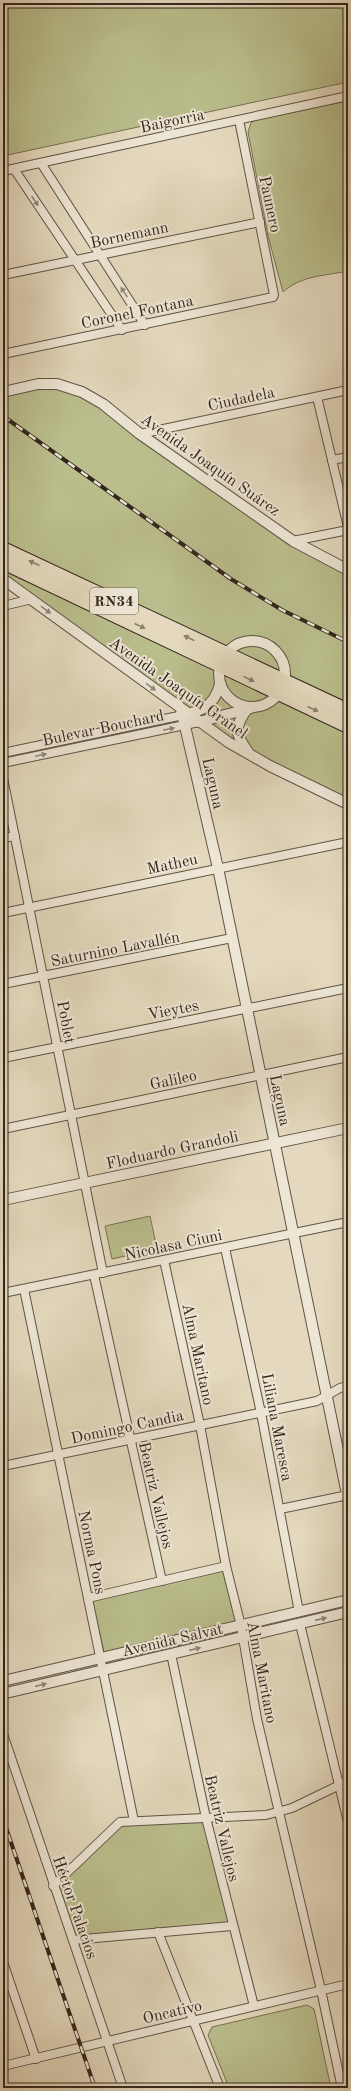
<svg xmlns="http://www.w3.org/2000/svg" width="351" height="2091" font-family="'Old Standard TT',serif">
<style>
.green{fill:#babe8d;stroke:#767254}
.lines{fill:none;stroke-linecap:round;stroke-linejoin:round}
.minor-casing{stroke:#5f5344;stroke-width:10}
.tertiary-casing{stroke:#5f5344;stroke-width:12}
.trunk-casing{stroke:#33261c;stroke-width:16}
.minor{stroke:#ede6d5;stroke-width:8}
.tertiary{stroke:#ede6d5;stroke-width:10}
.trunk{stroke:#e4d9be;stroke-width:14}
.rail-casing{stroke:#33261c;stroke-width:4}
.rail{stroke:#ede6d5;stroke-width:2.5;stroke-dasharray:8;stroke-linecap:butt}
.oneway{fill:#908678}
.oneway2{fill:#8c806d}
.labels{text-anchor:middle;stroke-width:4;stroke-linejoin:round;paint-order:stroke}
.shield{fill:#ede6d5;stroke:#6b6054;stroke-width:1}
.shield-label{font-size:15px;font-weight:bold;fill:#33261c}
.street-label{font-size:16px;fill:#33261c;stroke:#ede6d5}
</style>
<rect width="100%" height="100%" fill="#e4d9be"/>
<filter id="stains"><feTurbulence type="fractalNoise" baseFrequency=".005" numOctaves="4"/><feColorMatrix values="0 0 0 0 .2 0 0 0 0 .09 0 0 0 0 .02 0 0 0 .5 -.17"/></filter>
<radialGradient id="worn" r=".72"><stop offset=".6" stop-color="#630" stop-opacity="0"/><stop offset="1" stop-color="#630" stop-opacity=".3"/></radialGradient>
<g class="green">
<path d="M3,3H348V82L3,156Z"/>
<path d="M348,101V271C325,276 302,275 283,292L268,236L248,132L251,123L257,119Z"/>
<path d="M38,384L82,392L293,541L348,570V804L271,766L3,579V392Z"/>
<path d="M168,723V726L13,758V754Z"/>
<path d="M150,1216L157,1249L112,1259L105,1226Z"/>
<path d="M224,1570L236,1622L104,1652L92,1601Z"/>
<path d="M206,1818L232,1926L73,1940L53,1886L120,1822Z"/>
<path d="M307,2005L314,2009L331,2088H229L208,2035L212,2027Z"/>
</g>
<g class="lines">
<defs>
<g id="minor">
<path d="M41,163L145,325"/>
<path d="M14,169L122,330"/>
<path d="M3,171L348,96"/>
<path d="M3,275L260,222"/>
<path d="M3,354L273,297L274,295L239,120"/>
<path d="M317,397L348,527"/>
<path d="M140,434L348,390"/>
<path d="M332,460L348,457"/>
<path d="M293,541L348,530"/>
<path d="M3,606L32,599"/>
<path d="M3,753L188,714"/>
<path d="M3,763L199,722"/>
<path d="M3,778L103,1273"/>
<path d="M3,838L15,836"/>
<path d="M3,913L348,842"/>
<path d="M3,984L232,938"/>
<path d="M3,1058L348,988"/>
<path d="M3,1129L348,1057"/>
<path d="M225,1248L261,1413L299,1612"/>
<path d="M164,1260L200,1425L226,1566L241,1626L257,1719L321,1990L342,2088"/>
<path d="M94,1275L162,1581"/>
<path d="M24,1289L134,1821"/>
<path d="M3,1293L348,1222"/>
<path d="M3,1466L317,1401L340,1388L348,1386"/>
<path d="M280,1509L348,1495"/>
<path d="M88,1598L226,1566"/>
<path d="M300,1624L348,1822"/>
<path d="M171,1654L206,1818L254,2006"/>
<path d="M3,1734L123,2088"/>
<path d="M53,1886L120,1822L266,1815L292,1808L348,1781"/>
<path d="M158,1932L220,2088"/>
<path d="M73,1940L232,1926"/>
<path d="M3,1962L36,2059"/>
<path d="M3,2066L348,1984"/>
</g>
<g id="tertiary">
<path d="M3,392L38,384H57L82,392L103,404L140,434L293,541L348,570"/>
<path d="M3,579L228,742L270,766L348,804"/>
<circle cx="252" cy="674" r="33"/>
<path d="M181,709L218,868L348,1499"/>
<path d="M247,709C234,727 235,734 248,752"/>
<path d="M188,714C207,709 215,702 220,684"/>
<path d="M199,722L251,708"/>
<path d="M3,1200L348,1128"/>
<path d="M3,1681L348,1600"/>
<path d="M3,1692L6,1693L348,1612"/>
</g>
<g id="trunk">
<path d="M3,549L348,711"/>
<path d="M3,562L348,726"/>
</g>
</defs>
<use href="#minor" class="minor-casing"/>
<use href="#tertiary" class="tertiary-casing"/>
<use href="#trunk" class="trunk-casing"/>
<use href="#minor" class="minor"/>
<use href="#tertiary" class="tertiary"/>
<use href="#trunk" class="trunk"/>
<defs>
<g id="rail">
<path d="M3,416L231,579L282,610L348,642"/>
<path d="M3,1819L95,2088"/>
</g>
</defs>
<use href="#rail" class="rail-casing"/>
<use href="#rail" class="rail"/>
</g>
<defs><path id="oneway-solid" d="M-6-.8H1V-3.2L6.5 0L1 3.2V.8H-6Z"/></defs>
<g class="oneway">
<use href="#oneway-solid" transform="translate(35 201) rotate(56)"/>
<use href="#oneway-solid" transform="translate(124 292) rotate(-123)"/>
<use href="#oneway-solid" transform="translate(46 610) rotate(36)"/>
<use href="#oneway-solid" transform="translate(151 687) rotate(36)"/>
<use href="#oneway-solid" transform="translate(169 729) rotate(-12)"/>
<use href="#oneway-solid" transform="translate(41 755) rotate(-12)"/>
<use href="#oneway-solid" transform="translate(321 1619) rotate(-13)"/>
<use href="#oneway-solid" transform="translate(195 1649) rotate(-13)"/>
<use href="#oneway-solid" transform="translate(41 1685) rotate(-13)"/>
</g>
<g class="oneway2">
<use href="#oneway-solid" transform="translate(34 563) rotate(-155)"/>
<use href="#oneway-solid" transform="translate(140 626) rotate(25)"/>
<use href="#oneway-solid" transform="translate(189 638) rotate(-154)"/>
<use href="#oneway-solid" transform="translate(249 679) rotate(26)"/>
<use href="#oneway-solid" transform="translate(313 709) rotate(25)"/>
</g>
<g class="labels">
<rect class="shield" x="90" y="588" width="48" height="26" rx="3"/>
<g class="shield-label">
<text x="114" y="606">RN34</text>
</g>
<g class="street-label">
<text transform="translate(172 120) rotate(-12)" y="6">Baigorria</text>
<text transform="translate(271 204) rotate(78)" y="6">Paunero</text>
<text transform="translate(129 234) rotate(-12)" y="6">Bornemann</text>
<text transform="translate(137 311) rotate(-12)" y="6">Coronel Fontana</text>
<text transform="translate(241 398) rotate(-12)" y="6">Ciudadela</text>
<text transform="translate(211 464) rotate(35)" y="6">Avenida Joaquín Suárez</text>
<text transform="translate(179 687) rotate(35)" y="6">Avenida Joaquín Granel</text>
<text transform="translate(103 727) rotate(-12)" y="6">Bulevar Bouchard</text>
<text transform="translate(214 783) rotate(77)" y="6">Laguna</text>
<text transform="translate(172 863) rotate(-12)" y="6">Matheu</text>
<text transform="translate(115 948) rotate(-11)" y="6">Saturnino Lavallén</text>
<text transform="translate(173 1009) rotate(-11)" y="6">Vieytes</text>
<text transform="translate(67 1022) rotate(79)" y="6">Poblet</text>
<text transform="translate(173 1079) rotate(-12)" y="6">Galileo</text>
<text transform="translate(281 1100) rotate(78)" y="6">Laguna</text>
<text transform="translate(172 1149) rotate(-12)" y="6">Floduardo Grandoli</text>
<text transform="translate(173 1244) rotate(-12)" y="6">Nicolasa Ciuni</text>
<text transform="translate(199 1354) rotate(78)" y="6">Alma Maritano</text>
<text transform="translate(127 1426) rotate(-12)" y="6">Domingo Candia</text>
<text transform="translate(278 1427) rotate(79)" y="6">Liliana Maresca</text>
<text transform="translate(157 1495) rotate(77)" y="6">Beatriz Vallejos</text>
<text transform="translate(93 1552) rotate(78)" y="6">Norma Pons</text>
<text transform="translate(172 1639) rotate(-13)" y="6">Avenida Salvat</text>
<text transform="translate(263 1672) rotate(79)" y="6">Alma Maritano</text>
<text transform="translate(223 1828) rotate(77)" y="6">Beatriz Vallejos</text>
<text transform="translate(76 1907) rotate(71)" y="6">Héctor Palacios</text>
<text transform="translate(172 2011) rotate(-13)" y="6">Oncativo</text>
</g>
</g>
<rect width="351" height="2091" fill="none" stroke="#e4d9be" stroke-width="16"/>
<rect x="4" y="4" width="343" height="2083" fill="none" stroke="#33261c" stroke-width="2"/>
<rect x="8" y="8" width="335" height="2075" fill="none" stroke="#33261c"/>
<rect width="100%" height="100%" filter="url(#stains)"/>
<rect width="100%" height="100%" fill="url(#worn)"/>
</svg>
